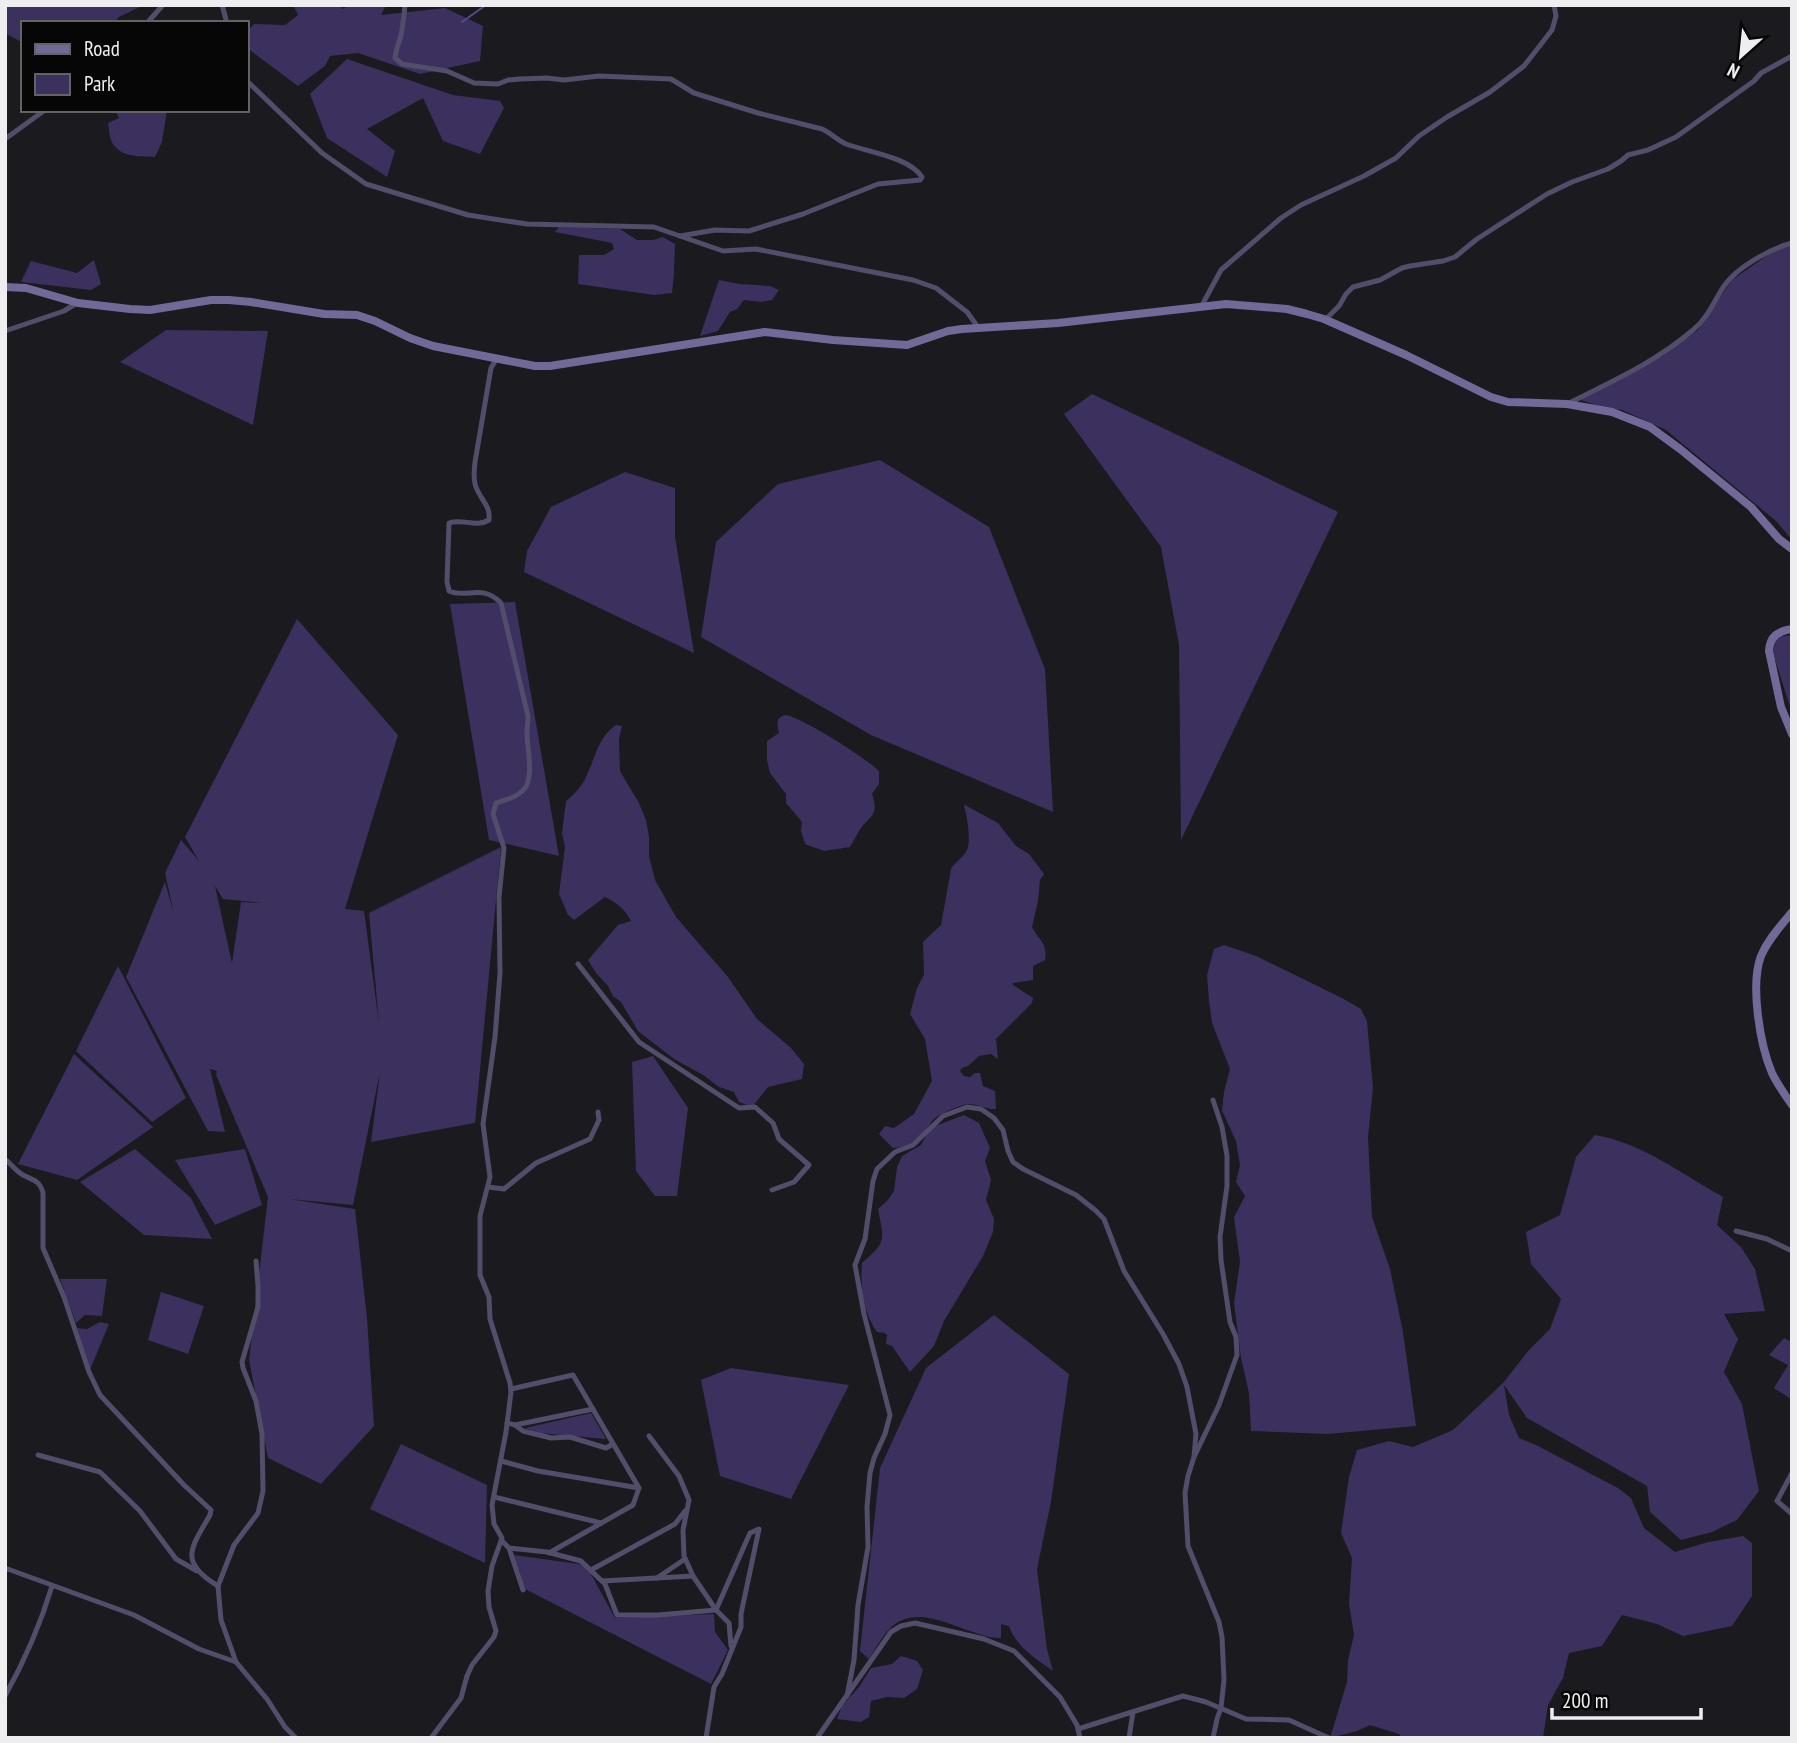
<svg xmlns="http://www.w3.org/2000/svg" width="1797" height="1743" font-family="'PT Sans Narrow',sans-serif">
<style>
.green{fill:#3b305e;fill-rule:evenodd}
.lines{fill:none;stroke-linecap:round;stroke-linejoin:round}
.stream{stroke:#59488c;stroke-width:2}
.street{stroke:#524d6a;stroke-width:5}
.secondary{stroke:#726998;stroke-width:8}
</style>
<rect width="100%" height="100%" fill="#1b1a1e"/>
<g class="green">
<path d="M5,5H144L119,17L114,23H23V43L5,33Z"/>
<path d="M293,5H339L343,9L349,5H386L381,15L445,8L483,26L480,61L420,74L358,53L330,56L325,66L298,86L247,48V32L254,24L285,25L298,15Z"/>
<path d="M347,59L453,95L500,101L504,108L480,154L443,141L423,98L367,129L395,151L387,177L327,138L310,94Z"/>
<path d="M115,110H167L162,142L155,157C139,156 118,158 111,140C109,135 109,128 108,123L119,118Z"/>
<path d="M559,227L620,229L637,240H653L663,237L675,244L674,274L672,293L654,295L578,284L579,255H604L614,249L612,243L555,232Z"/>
<path d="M1792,246V540L1776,521L1666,430L1622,410L1604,408L1581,400L1664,355L1698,330L1732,280L1775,250Z"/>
<path d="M94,260L101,284L91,290L21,282L31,261L77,273Z"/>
<path d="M719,280L740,284L770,286L779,290L772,300L761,302L744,300L737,309L730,312L718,331L700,336Z"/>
<path d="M166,330L268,331L253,425L120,362Z"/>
<path d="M1092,394L1338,512L1181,840L1179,645L1161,547L1064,414Z"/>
<path d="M880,460L989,527L1045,669L1053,812L871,735L701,637L716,542L778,484Z"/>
<path d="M625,472L675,488V537L694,653L524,572L527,551L551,507Z"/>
<path d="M515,602L559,856L489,840L450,604Z"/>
<path d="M297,619L398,735L345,909L364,911L379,1023L369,913L501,847L475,1123L371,1142L380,1072L353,1205L289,1199L355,1209L367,1318L374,1426L321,1484L268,1458L249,1360L268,1197L216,1075L217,1071L210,1069L225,1132L208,1131L126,977L165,882L174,914L165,873L181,840L199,861L185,837ZM215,886L223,899L264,903L241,902L232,963Z"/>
<path d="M1792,635V713L1773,653L1776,637Z"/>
<path d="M786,715C803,718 866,758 879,771V784L872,794C880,817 869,815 859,831C856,836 853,842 850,847L824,851L805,844L801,831L802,822L786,803V794L770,773L767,760V741L779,733C777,725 775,717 786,715Z"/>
<path d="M616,725L622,726L619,739L620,771L639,803L646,820L649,837V856L655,880L676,917L728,977L757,1019L791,1048L804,1064L802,1079L768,1087L752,1107L739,1102L734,1092L719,1087L703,1075L674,1059L638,1031L621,1002L613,996L608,986L596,973L588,960L618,925L631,921C624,908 617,903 605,897L574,920L568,915L559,894L565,847L562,833L566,801C574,795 580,788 585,779C594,762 598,736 616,725Z"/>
<path d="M965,805L998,823L1016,846L1029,854L1044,874L1040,880L1038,901L1032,927C1039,940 1048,944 1045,960L1033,966V980L1013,983V985L1033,998L1032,1003L996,1039L998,1059L991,1054L979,1056L968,1066L962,1068L960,1071L964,1076L970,1077L975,1073H980L983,1086L995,1091L996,1109C985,1110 974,1101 963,1105C954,1108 939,1114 933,1120C930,1123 929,1127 926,1130C918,1140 906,1148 893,1148L879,1134L885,1126L894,1128L914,1114L932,1081L925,1039L910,1014L917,988L924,975L923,942L941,925L951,869C955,862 962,858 966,852C972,843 967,816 964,806Z"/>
<path d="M1224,945L1256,956L1342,998L1361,1009L1367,1021L1373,1088L1368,1137L1372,1217L1390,1269L1403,1332L1416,1426L1328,1434L1251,1431L1249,1393L1241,1358L1234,1303L1240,1262L1234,1217L1245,1196L1236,1182L1240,1165L1236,1141L1222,1111L1224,1092L1230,1069L1212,1023L1209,1001L1207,975L1214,949Z"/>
<path d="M118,966L186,1098L152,1122L76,1051Z"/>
<path d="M74,1054L153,1127L77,1180L18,1164Z"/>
<path d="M653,1056L688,1108L677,1196H655L636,1171L632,1062Z"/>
<path d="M964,1115L979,1123L990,1148L985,1161L991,1180L986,1200L994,1219L993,1232L983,1256L944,1321L934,1346L910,1372L892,1346L886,1344L887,1335L885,1333L877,1332C863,1312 860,1287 862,1263C887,1242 884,1240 878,1209L888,1200L894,1191L897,1167L902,1156L921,1145L930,1128Z"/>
<path d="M1595,1135C1642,1143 1682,1174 1723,1197L1717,1225L1741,1247L1755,1269L1765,1311L1724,1314L1738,1339L1724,1372L1742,1404L1759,1491L1737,1520L1712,1532L1681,1540L1650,1512L1647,1486L1527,1418L1504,1385L1509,1415L1519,1438L1538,1446L1618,1488L1631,1498L1644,1528L1675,1552L1708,1542L1743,1536L1752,1543V1596L1732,1626L1683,1636L1657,1624L1622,1615L1602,1646L1569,1653L1563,1678L1548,1705L1543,1738H1402L1399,1734L1370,1725L1357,1731L1330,1738L1347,1682L1348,1660L1354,1635L1349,1604L1352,1558L1341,1533L1349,1477L1357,1450L1389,1441L1413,1447L1453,1430L1503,1383L1529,1350L1550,1329L1561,1299L1531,1264L1526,1232L1560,1215L1576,1157Z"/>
<path d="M135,1149L191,1198L212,1239L144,1235L80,1182Z"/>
<path d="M245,1149L262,1205L215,1225L175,1160Z"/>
<path d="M60,1279H107L102,1316L85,1315L76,1323Z"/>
<path d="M161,1292L204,1306L188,1354L148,1340Z"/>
<path d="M994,1315L1069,1374L1051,1502L1037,1569L1047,1649L1053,1671C1036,1659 1016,1647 1009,1626L1001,1624V1638C987,1638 976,1633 964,1629C945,1622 920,1611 900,1621C888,1626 876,1648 869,1659L860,1651L880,1468L926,1368Z"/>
<path d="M100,1322L109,1324L89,1372L77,1328L87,1329Z"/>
<path d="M1784,1338L1792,1342L1791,1399L1774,1388L1788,1365L1769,1355Z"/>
<path d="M731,1368L849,1385L791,1499L720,1476L701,1380Z"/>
<path d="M591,1413L606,1439L538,1433L525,1428Z"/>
<path d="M401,1444L487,1485L485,1563L370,1509Z"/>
<path d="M514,1555L586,1565L615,1618L714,1614L715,1632L728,1650L711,1684L525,1589Z"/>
<path d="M901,1656L917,1661L923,1670L917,1689L904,1698L887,1697L871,1701L869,1717L861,1722L837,1719L842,1706L859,1687L871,1668L892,1664Z"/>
</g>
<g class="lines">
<path class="stream" d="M462,22L486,5"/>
<g class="street">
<path d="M222,5L227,23"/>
<path d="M405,5C404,15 403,25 401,35C399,43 396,49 395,58L402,64L447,71L474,83L498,84L508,80L520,79L547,78L564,80L599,76L671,79L694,93L758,113L822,129C831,133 837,140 846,144C868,152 909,157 922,177L920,180L878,184L803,214L749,231L715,230L680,236"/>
<path d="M147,23L163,5"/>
<path d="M247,81L322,153L366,184L468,215L527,224L654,227L723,251L756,249L913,280L936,288L967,312L978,327"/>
<path d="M5,139L45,110"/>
<path d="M1201,307L1221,270L1281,218L1301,205L1364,176L1396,158L1419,136L1447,117L1490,92L1524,66L1552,30L1556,16L1554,5"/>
<path d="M1325,320L1339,306L1346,294L1353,287L1380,280L1402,268L1410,266L1443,261L1455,257L1477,239L1547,194L1572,182L1608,169L1621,161L1628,155L1648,150L1676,137L1754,81L1761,73L1792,56"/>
<path d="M5,331L64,311L77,303"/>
<path d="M1567,404C1611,382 1656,362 1693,330C1708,318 1714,301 1724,286C1737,267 1770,249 1792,243"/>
<path d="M578,964L639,1042L739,1108L755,1107L773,1123L779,1139L809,1165L794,1182L772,1190"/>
<path d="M1213,1100L1222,1127L1227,1156V1186L1220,1237L1221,1260L1230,1322L1236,1337L1237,1355L1219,1405L1194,1457L1188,1476L1185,1493L1188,1546L1219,1622L1222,1637L1224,1680L1221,1708L1217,1719L1213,1738"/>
<path d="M5,1159C11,1164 16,1171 23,1175C32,1180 40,1180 43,1193V1248L64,1297L89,1372L100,1395L184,1485L211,1510L210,1515C191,1548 178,1562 218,1586"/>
<path d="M488,1187L504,1189L536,1163L590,1139L599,1120L598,1112"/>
<path d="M1736,1231L1767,1239L1792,1251"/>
<path d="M256,1261L258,1286V1307L242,1362L243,1368L256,1401L262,1434L263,1491L258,1513L234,1545L218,1586L221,1620L236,1662L267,1699L285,1727L296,1738"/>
<path d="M511,1389L573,1375L639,1488L633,1505L549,1553"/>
<path d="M507,1423L515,1425L523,1431L551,1438L570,1437L606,1448L611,1445"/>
<path d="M515,1425L593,1409"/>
<path d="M649,1436L679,1476L689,1500L683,1530L684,1556L693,1576L716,1610L729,1623L731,1646"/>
<path d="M38,1455L100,1472L140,1511L176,1559L197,1571"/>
<path d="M501,1461L538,1471L639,1488"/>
<path d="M1792,1473L1777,1501L1792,1514"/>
<path d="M494,1497L601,1523"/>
<path d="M502,1541L509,1548L547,1552L581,1561L605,1584L617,1615H658L716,1610L750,1533L759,1529L741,1614V1627L722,1674L714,1687L706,1738"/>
<path d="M509,1548L523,1590"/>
<path d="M5,1568L134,1615L199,1649L236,1662"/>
<path d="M591,1570L675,1524L685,1511"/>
<path d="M657,1578L685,1559"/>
<path d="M602,1581L693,1576"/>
<path d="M5,1696C25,1660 40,1626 52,1586"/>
<path d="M847,1696L854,1660L858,1605L868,1547L867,1507L870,1473L874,1458L885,1434L890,1415L864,1314L855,1265L865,1239L873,1181L877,1169L895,1152L913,1145L943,1116L967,1107L981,1109L994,1118L1003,1130L1008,1151L1013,1162L1023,1169L1076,1195L1095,1210L1104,1219L1124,1271L1163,1334L1179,1364L1187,1387L1196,1434L1194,1457"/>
<path d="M1078,1729L1183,1696L1206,1702L1246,1719L1289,1720L1329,1738"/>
<path d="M431,1738L461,1698L467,1676L472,1665L494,1637L496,1631L489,1607L488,1591L492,1566L502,1538L494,1524L492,1505L506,1432L511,1392L510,1383L490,1319L489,1297L480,1275V1216L490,1177L483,1124L495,1037L500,973L499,897L504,848L493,814L496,803C506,800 518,797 525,788C534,776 527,747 527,733C527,727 528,722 528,716L501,603C482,583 466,599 449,591L447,582L449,523C462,518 476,528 489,520C491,506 480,499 476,487C473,479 474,470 475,462L491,368L497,358"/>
<path d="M817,1738L891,1632L901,1626L915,1623L984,1639L1014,1651L1060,1697L1077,1725L1080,1738"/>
<path d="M1129,1738L1133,1712"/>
</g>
<g class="secondary">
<path d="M5,287L26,288L78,303L130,309L150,310L211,300H229L251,302L324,314L357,315L375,321L410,338L433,346L535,366H550L765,332L833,340L907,345L948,331L962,329L1058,323L1226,304L1287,309L1307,314L1324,319L1406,355L1491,397L1508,402L1567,404L1612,412L1650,427L1680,449L1751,507L1779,539L1792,549"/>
<path d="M1792,629C1778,631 1770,636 1769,651L1781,707L1792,734"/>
<path d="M1792,912C1781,926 1768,939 1761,956C1750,985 1760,1045 1772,1073C1777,1084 1785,1095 1792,1105"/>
</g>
</g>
<rect width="1797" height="1743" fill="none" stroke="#eeeef0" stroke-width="14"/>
<rect x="21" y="21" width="228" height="91" fill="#060607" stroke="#636364" stroke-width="2"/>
<rect x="35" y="44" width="35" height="10" fill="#726998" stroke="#636364" stroke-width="2"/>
<text x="84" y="56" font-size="21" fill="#eeeef0">Road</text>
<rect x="35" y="74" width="35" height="21" fill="#3b305e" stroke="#636364" stroke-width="2"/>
<text x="84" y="91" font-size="21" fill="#eeeef0">Park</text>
<g transform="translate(1741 56) rotate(207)" stroke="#060607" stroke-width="5" paint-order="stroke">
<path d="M0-5L12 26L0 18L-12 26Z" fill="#eeeef0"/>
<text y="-10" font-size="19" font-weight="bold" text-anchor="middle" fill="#eeeef0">N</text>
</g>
<path d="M1552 1708v10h149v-10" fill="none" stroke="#eeeef0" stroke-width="3.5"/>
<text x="1562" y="1708" font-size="21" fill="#eeeef0" stroke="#060607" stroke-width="5" paint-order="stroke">200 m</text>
</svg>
